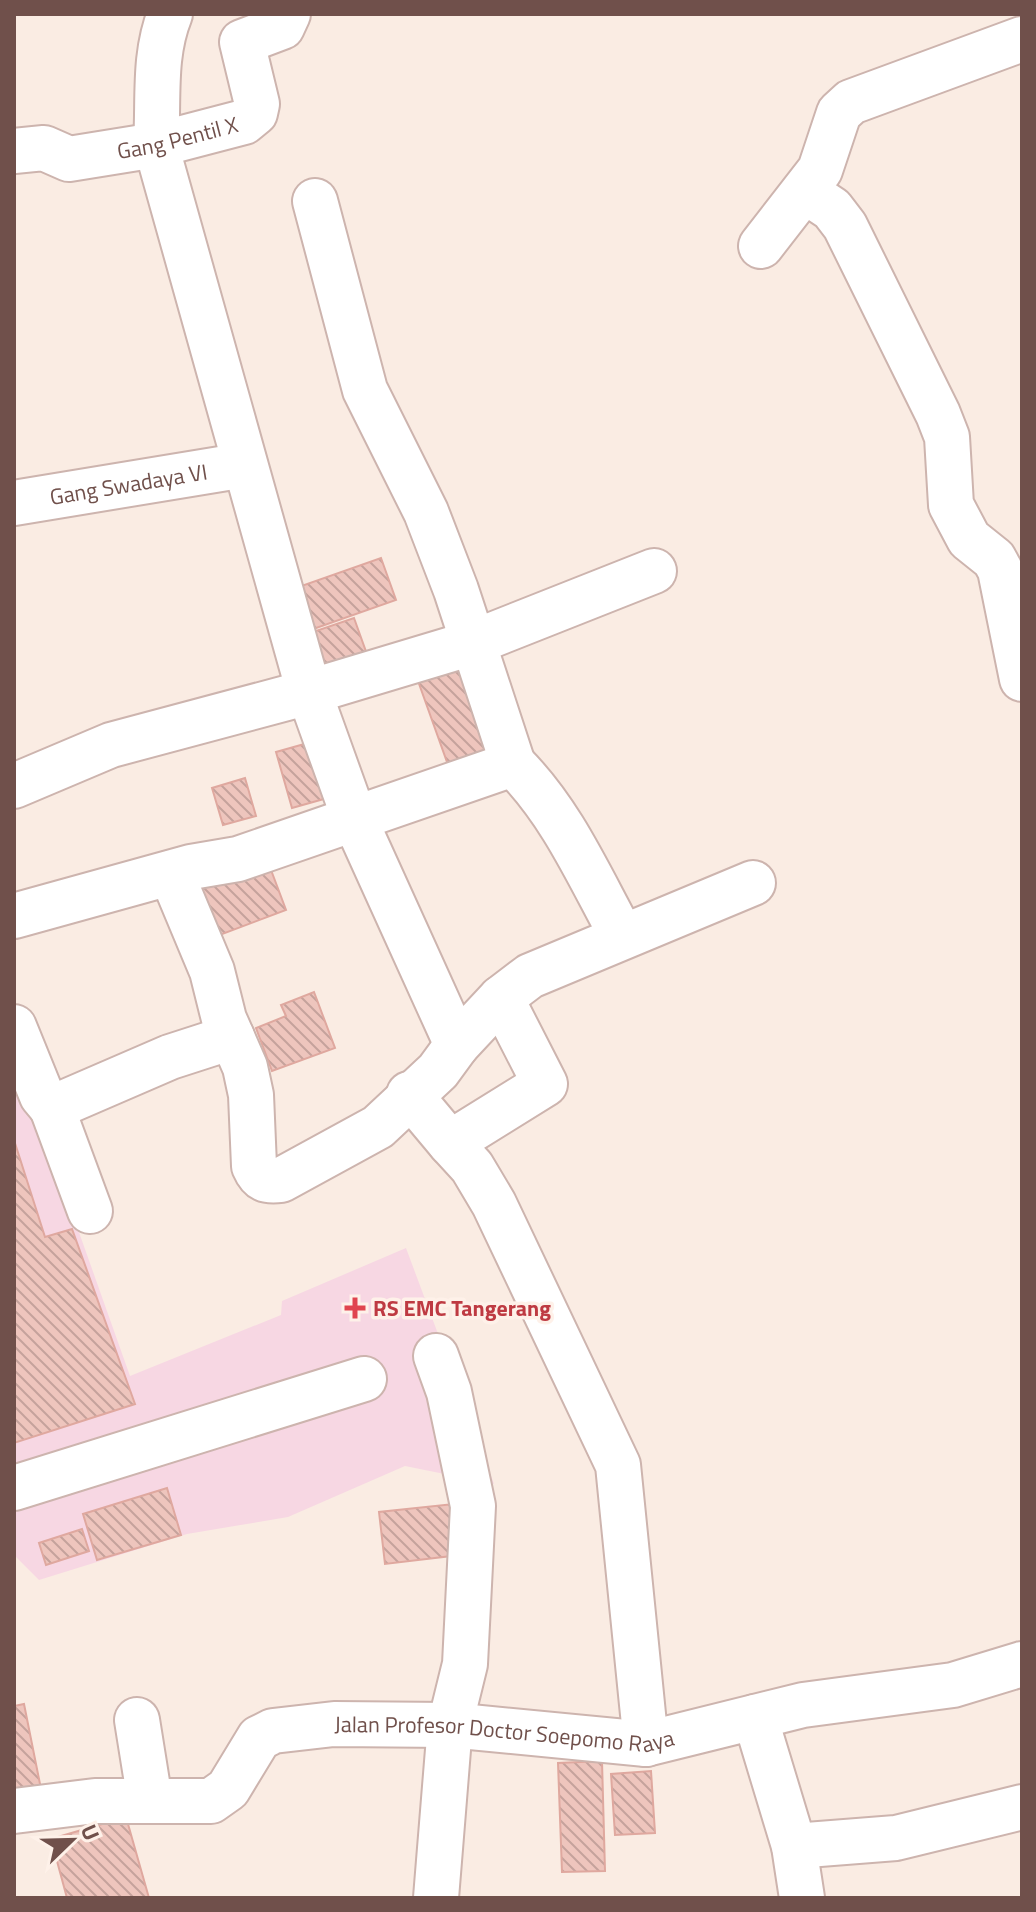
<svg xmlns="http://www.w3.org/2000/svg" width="1036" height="1912" font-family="'Titillium Web',sans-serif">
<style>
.medical{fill:#f7d7e3}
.building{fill:url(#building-back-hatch);stroke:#dfa89f;stroke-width:2}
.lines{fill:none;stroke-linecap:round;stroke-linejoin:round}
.minor-casing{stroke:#cdb4ae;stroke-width:48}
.minor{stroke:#fff;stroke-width:44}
.health-dot{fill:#e0444e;stroke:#fef1e9;stroke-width:3}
.labels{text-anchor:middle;stroke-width:7;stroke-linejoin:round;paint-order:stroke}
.street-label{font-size:22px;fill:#70504b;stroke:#fef1e9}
.health-label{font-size:22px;font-weight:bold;fill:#be3a42;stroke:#fef1e9;text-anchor:start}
</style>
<defs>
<pattern id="building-back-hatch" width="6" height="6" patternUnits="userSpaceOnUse" patternTransform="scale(2)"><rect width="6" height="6" fill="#eec5bd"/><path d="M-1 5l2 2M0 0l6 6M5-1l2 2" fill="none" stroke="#c5a29c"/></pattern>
</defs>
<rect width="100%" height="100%" fill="#faece3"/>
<path class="medical" d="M14,1049L130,1376L281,1315L282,1301L406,1248L494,1484L405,1466L288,1517L187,1534L39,1580L14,1555Z"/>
<g class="building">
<path d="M381,558L396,600L302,633L287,591Z"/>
<path d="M354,618L369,660L322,677L307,634Z"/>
<path d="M458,652L497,760L452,776L413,667Z"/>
<path d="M322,739L338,795L292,808L276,752Z"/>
<path d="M245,778L256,816L223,825L212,788Z"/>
<path d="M265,854L286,910L209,939L188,882Z"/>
<path d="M314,992L335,1048L272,1071L256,1028L286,1016L281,1005Z"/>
<path d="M14,1140L45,1237L72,1229L135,1404L14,1443Z"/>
<path d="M167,1488L181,1535L97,1560L83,1514Z"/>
<path d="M463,1503L468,1554L385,1564L379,1512Z"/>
<path d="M82,1529L89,1551L46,1565L39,1543Z"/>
<path d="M24,1704L42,1794L14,1800V1706Z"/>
<path d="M602,1761L605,1871L562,1872L558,1763Z"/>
<path d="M651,1771L655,1833L615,1835L611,1774Z"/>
<path d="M126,1817L149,1898H67L51,1839Z"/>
</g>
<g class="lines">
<defs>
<g id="minor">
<path d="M170,14C153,56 159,100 156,145L309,692L472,643L654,571"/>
<path id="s1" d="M14,151L44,148L69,159L156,145L244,122L255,113L257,104L242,42L282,27L288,14"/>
<path d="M805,191L832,209L845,226L938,414L947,437L951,505L969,539L994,559L1000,570L1022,679"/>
<path d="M315,201L365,390L426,512L456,590L513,764"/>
<path d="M761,246L820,170L839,113L851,102L1022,39"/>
<path id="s2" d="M14,503L245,465"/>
<path d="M14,786L111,745L309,692L355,820L457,1045L501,998L530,976L753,883"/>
<path d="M171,873L212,971L224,1019L245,1067L251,1095L254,1166C260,1180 266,1182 281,1180L378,1127L438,1071L457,1045"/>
<path d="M14,916L191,867L238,859L513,764C562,813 589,876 622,936"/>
<path d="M14,1027L42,1096L52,1108L170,1057L232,1037"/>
<path d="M409,1094L450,1143L545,1084L501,998"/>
<path d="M52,1108L90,1211"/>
<path d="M450,1143L472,1167L494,1204L618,1465L646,1744"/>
<path d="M14,1488L364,1379"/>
<path d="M755,1717L794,1846L802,1898"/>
<path d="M137,1720L150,1801"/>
<path id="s3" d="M14,1811L95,1801H211L228,1789L259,1738L273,1731L334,1724L450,1725L646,1744L803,1705L953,1685L1022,1664"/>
<path d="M794,1846L896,1838L1022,1807"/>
<path d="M436,1898L450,1725L465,1664L473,1506L449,1392L436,1356"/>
</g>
</defs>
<use href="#minor" class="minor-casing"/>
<use href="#minor" class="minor"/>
</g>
<path class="health-dot" d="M351 1296h8v8h8v8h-8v8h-8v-8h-8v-8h8z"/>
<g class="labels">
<g class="street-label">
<text dy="8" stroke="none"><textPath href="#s1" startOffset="168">Gang Pentil X</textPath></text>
<text dy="8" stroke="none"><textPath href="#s2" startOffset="116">Gang Swadaya VI</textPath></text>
<text dy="8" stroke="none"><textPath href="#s3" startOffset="526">Jalan Profesor Doctor Soepomo Raya</textPath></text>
</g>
<g class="health-label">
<text x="373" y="1316">RS EMC Tangerang</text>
</g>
</g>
<rect width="1036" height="1912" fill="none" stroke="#70504b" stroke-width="32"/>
<g transform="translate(72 1840) rotate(67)" stroke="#fef1e9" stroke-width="6" paint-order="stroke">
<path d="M0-6L14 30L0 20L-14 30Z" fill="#70504b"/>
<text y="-12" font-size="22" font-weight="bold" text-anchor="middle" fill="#70504b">U</text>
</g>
</svg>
